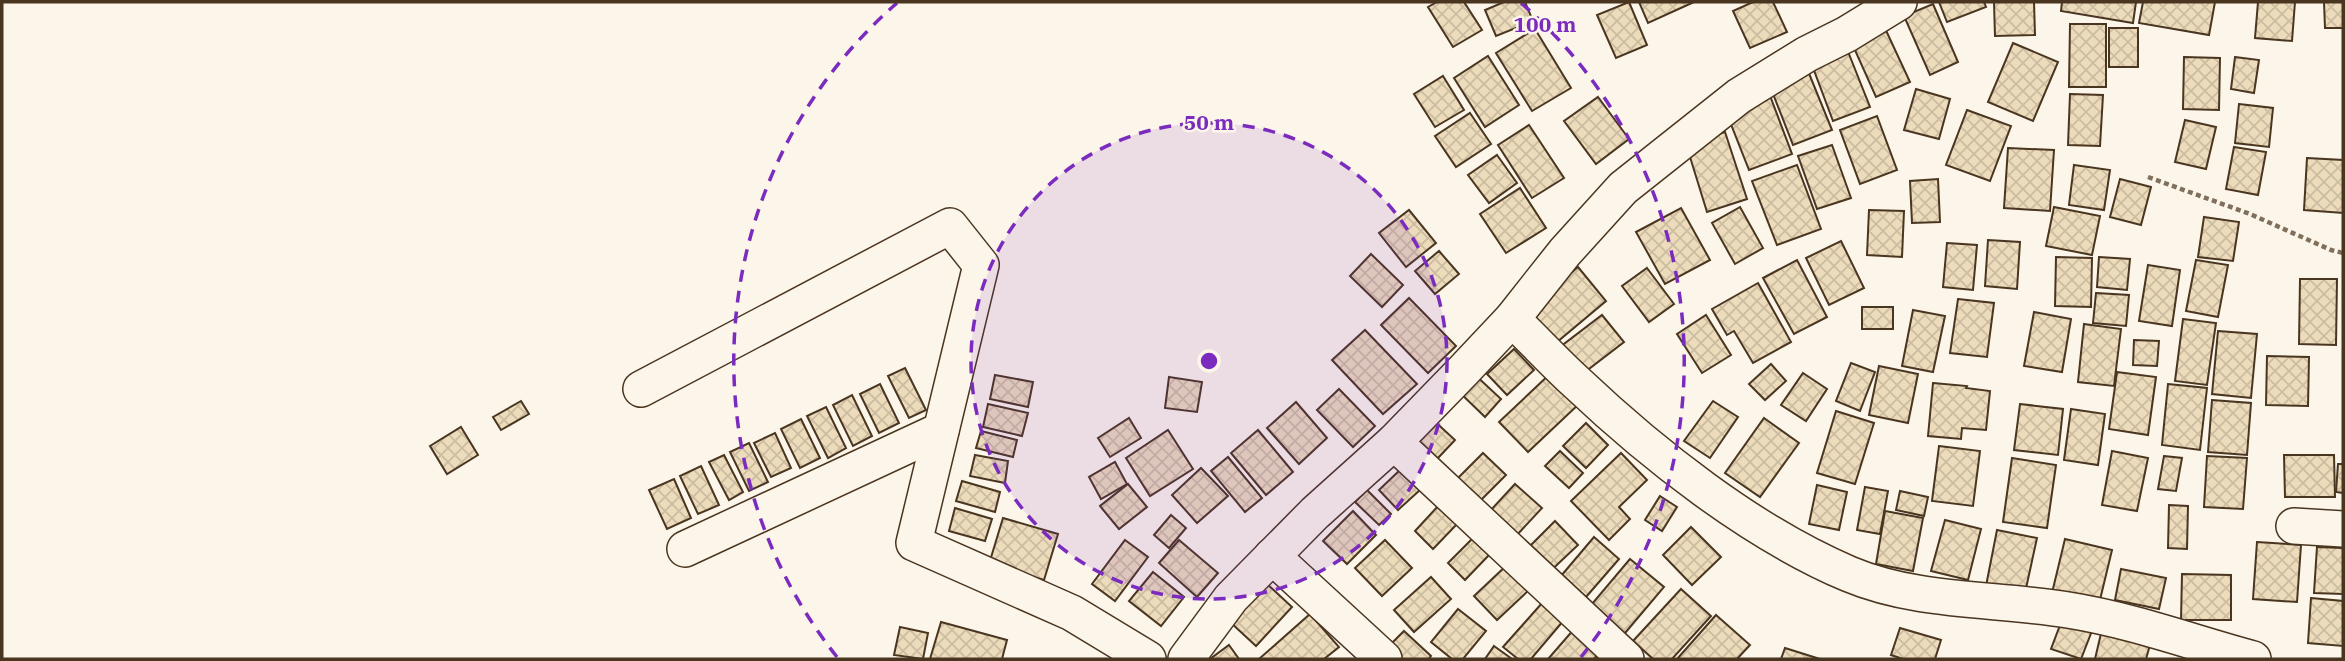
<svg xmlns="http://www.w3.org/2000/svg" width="2345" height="661" font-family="'IBM Plex Serif',serif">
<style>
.building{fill:url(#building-cross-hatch);stroke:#4a3520;stroke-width:2}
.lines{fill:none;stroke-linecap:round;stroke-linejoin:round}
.minor-casing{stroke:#4a3520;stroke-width:38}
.path{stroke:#7f6f5c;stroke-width:4.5;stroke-dasharray:5 3.5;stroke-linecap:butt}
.minor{stroke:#fbf6e9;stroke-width:35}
.ring{fill:none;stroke:#7b2cbf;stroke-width:3.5;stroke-dasharray:12 9}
.centre{fill:#7b2cbf;stroke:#fbf6e9;stroke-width:3.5}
.ring-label{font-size:21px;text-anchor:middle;font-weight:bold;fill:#7b2cbf;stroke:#fbf6e9;stroke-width:5;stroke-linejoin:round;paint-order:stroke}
</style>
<defs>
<pattern id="building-cross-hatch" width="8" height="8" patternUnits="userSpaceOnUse" patternTransform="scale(1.75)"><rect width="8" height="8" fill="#ecdcbc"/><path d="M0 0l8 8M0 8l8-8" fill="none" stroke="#ccbda1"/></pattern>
</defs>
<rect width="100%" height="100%" fill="#fbf6e9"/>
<g class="building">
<path d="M1437,2H1464L1482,30L1453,47L1428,7Z"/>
<path d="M1504,2H1525L1533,21L1496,36L1485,10Z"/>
<path d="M1629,2L1647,45L1616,58L1597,15Z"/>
<path d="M1639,2H1694L1648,23Z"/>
<path d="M1753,2H1773L1787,32L1750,48L1733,11Z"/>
<path d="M1939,2H1984L1986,7L1947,22Z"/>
<path d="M1994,2H2034L2035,35L1995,36Z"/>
<path d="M2062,2H2136L2133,23L2061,11Z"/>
<path d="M2143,2H2215L2209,35L2139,23Z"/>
<path d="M2258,2H2295L2292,41L2255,38Z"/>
<path d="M2324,2H2343V28H2325Z"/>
<path d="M1933,4L1958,62L1930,75L1904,16Z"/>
<path d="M1883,24L1910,82L1876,97L1850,39Z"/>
<path d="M2070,24H2106V87H2069Z"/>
<rect x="2109" y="28" width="29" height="39"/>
<path d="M1535,29L1571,88L1532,111L1496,53Z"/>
<path d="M2013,43L2058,62L2033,121L1988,102Z"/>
<path d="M1845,44L1870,107L1833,121L1809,57Z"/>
<path d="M1488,56L1519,105L1485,127L1454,78Z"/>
<path d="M2184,57L2220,58L2219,110L2183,109Z"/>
<path d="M2235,57L2259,60L2254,93L2231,89Z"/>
<path d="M1808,71L1832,130L1793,145L1770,86Z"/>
<path d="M1443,76L1464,110L1435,127L1414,94Z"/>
<path d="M1916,89L1950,99L1939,139L1904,130Z"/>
<path d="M1769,93L1792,154L1749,170L1725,109Z"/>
<path d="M2070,94L2103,95L2100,146L2068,145Z"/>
<path d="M1598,97L1629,139L1596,164L1564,121Z"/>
<path d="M2239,104L2273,108L2269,147L2235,143Z"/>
<path d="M1967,110L2011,126L1990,181L1946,165Z"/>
<path d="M1470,113L1491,144L1456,167L1435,136Z"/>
<path d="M1877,116L1897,170L1860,184L1840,130Z"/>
<path d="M2185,120L2216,127L2206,169L2175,162Z"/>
<path d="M1529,125L1564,178L1532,198L1498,145Z"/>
<path d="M1725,132L1747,199L1707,212L1686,144Z"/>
<path d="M1832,145L1851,198L1817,209L1798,156Z"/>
<path d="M2234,147L2266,152L2258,195L2226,189Z"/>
<path d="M2008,148L2054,150L2050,211L2004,208Z"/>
<path d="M1497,155L1517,183L1489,203L1468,175Z"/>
<path d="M2307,158L2343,160V213L2304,210Z"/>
<path d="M1797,165L1821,229L1777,245L1752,181Z"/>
<path d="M2074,165L2110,170L2104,210L2069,205Z"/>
<path d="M1938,179L1940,222L1912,223L1910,181Z"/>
<path d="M2120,179L2151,187L2141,225L2110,217Z"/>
<path d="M1520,188L1546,228L1506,253L1480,214Z"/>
<path d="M1740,207L1763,248L1735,264L1712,223Z"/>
<path d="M2054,207L2100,216L2092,255L2046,246Z"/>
<path d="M1681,208L1710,260L1665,284L1636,232Z"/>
<path d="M1409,210L1436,243L1406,267L1379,233Z"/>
<path d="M1869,210L1904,211L1902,257L1867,255Z"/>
<path d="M2204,217L2239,222L2233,261L2198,257Z"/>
<path d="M1988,240L2020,242L2017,289L1985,286Z"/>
<path d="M1841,241L1864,288L1829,305L1806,258Z"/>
<path d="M1947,243L1977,245L1973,290L1943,287Z"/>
<path d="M1439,251L1459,274L1435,294L1415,271Z"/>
<path d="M1371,254L1403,285L1382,307L1350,276Z"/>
<path d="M2056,257L2092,258L2091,307L2055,306Z"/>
<path d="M2099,257L2130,259L2127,290L2097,287Z"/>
<path d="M1797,260L1827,317L1794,334L1763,278Z"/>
<path d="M2196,260L2228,265L2218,317L2186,311Z"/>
<path d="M2148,265L2180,270L2172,326L2139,321Z"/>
<path d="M1578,267L1606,301L1551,347L1522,314Z"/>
<path d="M1647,268L1674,304L1649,322L1622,286Z"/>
<path d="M2300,279H2337L2336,345L2299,344Z"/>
<path d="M1758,283L1791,342L1753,363L1734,331L1727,335L1712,309Z"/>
<path d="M2096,293L2129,295L2126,326L2093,323Z"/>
<path d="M1409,298L1456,346L1428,373L1381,325Z"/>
<path d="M1958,299L1994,303L1987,357L1950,353Z"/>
<rect x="1862" y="307" width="31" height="22"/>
<path d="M1913,310L1945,316L1933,372L1902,366Z"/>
<path d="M2034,312L2071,319L2062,372L2024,366Z"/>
<path d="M1602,315L1624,342L1581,375L1560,347Z"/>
<path d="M1706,315L1731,355L1702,373L1677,334Z"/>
<path d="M2183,319L2216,323L2207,385L2175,381Z"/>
<path d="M2084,324L2121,329L2114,386L2078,382Z"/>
<path d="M1365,330L1417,384L1383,414L1332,360Z"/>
<path d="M2218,331L2257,334L2251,398L2212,394Z"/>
<path d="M2134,340L2159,341L2157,366L2133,365Z"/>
<path d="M1514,349L1534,370L1507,395L1487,374Z"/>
<path d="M2267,356L2309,357L2308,406L2266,405Z"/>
<path d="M1851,363L1875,372L1860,411L1836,401Z"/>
<path d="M1771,364L1786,381L1765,400L1749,384Z"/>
<path d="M1879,366L1918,374L1908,423L1869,415Z"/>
<path d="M905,368L926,410L909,418L888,376Z"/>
<path d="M1472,372L1501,399L1485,417L1456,389Z"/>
<path d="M2117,372L2156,377L2148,435L2109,429Z"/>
<path d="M1551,373L1580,403L1528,452L1499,422Z"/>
<path d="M1803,373L1827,389L1806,421L1781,405Z"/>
<path d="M995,375L1033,382L1028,407L990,399Z"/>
<path d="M1169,377L1202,382L1197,412L1165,408Z"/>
<path d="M1933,383L1967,386L1966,388L1990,391L1986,430L1962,428L1961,439L1928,436Z"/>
<path d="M880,384L899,423L879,433L860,394Z"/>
<path d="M2168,384L2207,388L2200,450L2162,445Z"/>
<path d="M1339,389L1375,426L1353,447L1317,410Z"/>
<path d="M852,395L872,436L853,446L833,405Z"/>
<path d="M2212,400L2251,403L2247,455L2208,452Z"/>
<path d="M521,401L529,414L501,430L493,417Z"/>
<path d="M1713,401L1738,417L1710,458L1684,441Z"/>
<path d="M1296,402L1327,438L1299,464L1267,428Z"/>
<path d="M988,404L1028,413L1022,436L983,427Z"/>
<path d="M2020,404L2063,409L2058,455L2014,450Z"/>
<path d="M826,407L846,448L828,458L807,416Z"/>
<path d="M2071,409L2105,414L2098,465L2064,460Z"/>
<path d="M1836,411L1874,423L1855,484L1817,473Z"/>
<path d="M1129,418L1141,438L1110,457L1098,438Z"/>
<path d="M1431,418L1455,440L1437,459L1413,437Z"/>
<path d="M1764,418L1799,443L1760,497L1725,473Z"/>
<path d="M801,419L820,458L800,468L781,429Z"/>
<path d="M1586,423L1608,445L1586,468L1563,446Z"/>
<path d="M461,427L478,455L447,474L430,446Z"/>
<path d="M1168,430L1193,469L1150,496L1126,458Z"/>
<path d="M1258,430L1293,472L1266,495L1231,453Z"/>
<path d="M981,431L1017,440L1013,457L976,448Z"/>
<path d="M775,433L791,468L771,477L754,443Z"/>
<path d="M749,443L768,482L749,491L730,452Z"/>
<path d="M1939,446L1980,451L1973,506L1932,501Z"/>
<path d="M1560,451L1583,473L1569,488L1545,466Z"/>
<path d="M2112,451L2148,458L2137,511L2102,505Z"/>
<path d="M1483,453L1506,475L1477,504L1454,482Z"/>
<path d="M1621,453L1647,480L1619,507L1630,519L1609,540L1571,501Z"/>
<path d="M724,455L743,492L729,500L709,462Z"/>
<path d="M975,455L1008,461L1005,483L970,476Z"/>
<path d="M2284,455H2334L2335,497H2285Z"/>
<path d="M2164,456L2182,458L2176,491L2158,489Z"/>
<path d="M2207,456L2247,458L2243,509L2204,507Z"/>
<path d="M1228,457L1262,498L1245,512L1211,471Z"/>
<path d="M2012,458L2056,465L2047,528L2003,522Z"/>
<path d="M1115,462L1127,484L1101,499L1089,477Z"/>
<path d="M2338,464H2343V493L2336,492Z"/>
<path d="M701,466L719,505L698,514L680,476Z"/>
<path d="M1201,468L1228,496L1197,523L1172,495Z"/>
<path d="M1400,470L1420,490L1398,510L1379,490Z"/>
<path d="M674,479L691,518L667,529L649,490Z"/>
<path d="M962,481L1000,492L995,512L956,501Z"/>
<path d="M1128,484L1147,507L1119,529L1100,506Z"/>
<path d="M1515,484L1542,508L1516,536L1490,511Z"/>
<path d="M1817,485L1847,492L1839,530L1809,524Z"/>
<path d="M1865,487L1888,491L1880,534L1857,530Z"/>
<path d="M1367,490L1391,514L1379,525L1355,502Z"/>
<path d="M1900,491L1928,497L1924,516L1896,510Z"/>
<path d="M1660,496L1677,507L1662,531L1645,520Z"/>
<path d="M1439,505L1458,523L1433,549L1415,531Z"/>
<path d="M2169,505L2188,506L2187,549L2168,548Z"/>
<path d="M955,508L992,519L985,541L949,531Z"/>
<path d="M1353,511L1376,535L1347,564L1323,541Z"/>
<path d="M1885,511L1923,518L1913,571L1876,564Z"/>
<path d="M1171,515L1186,528L1169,548L1154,535Z"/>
<path d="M1003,518L1058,534L1044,580L989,564Z"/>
<path d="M1945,520L1981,529L1968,580L1931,571Z"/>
<path d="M1555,521L1578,545L1544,577L1522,554Z"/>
<path d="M1691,527L1721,557L1692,585L1663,555Z"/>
<path d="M1997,530L2037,538L2025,593L1986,586Z"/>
<path d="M1474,537L1491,553L1465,580L1448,563Z"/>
<path d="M1594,537L1619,559L1586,597L1561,576Z"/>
<path d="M2065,539L2112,550L2099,604L2052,593Z"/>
<path d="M1125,540L1148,557L1115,601L1092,584Z"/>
<path d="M1179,540L1218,573L1197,597L1159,563Z"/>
<path d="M1385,540L1412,568L1382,596L1355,568Z"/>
<path d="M2257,542L2301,545L2297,602L2253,599Z"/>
<path d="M2317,547L2343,548V594L2314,593Z"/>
<path d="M1630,559L1664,587L1620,639L1586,611Z"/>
<path d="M1507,565L1530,589L1497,620L1474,596Z"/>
<path d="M2121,569L2166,578L2159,609L2115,600Z"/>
<path d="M1153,572L1184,597L1161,626L1129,601Z"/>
<path d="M2182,574L2231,575V620H2181Z"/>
<path d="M1431,577L1451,599L1414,632L1394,610Z"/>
<path d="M1266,583L1292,607L1256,646L1230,622Z"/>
<path d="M1681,589L1711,616L1672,659H1653L1633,641Z"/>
<path d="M2311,598L2343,601V646L2308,643Z"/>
<path d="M1543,602L1564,620L1531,659H1518L1503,647Z"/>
<path d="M1458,609L1486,631L1463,659H1452L1431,642Z"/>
<path d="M2065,612L2095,623L2081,659L2051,649Z"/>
<path d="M1310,614L1339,647L1324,659H1259Z"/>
<path d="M1716,615L1750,645L1737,659H1677Z"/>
<path d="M941,622L1007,640L1002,659H930Z"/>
<path d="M2103,625L2152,638L2146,659H2095Z"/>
<path d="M900,627L928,633L923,659L894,655Z"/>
<path d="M1575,628L1601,651L1594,659H1548Z"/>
<path d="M1900,628L1941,640L1935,659H1903L1891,655Z"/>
<path d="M1404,631L1431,656L1429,659H1397L1386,649Z"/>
<path d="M1229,645L1239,659H1210Z"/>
<path d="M1494,646L1512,659H1485Z"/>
<path d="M1785,648L1820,659H1781Z"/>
</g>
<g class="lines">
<defs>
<g id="minor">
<path d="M1512,319C1533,339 1554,362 1576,382C1652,454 1752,533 1849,574C1918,603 1995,598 2068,610C2131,620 2191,642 2253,659"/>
<path d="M641,389L950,226L981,265L914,543L1072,613L1148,659"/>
<path d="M1394,442L1626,659"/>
<path d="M2294,526L2343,529"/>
<path d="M685,549L941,430"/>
<path d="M1272,556L1384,659"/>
<path d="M1186,659L1231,598L1315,513L1394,442L1464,370L1512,319L1565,252L1623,188L1739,96L1807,54L1847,34L1899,2"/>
</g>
</defs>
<use href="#minor" class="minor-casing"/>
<path class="path" d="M2148,177L2250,214L2331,250L2343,253"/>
<use href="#minor" class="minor"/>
</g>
<circle cx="1209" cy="361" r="238" fill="#7b2cbf" fill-opacity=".12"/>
<g class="ring">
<circle cx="1209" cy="361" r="238"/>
<path d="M837 657A475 475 0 0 1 897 3M1521 3A475 475 0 0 1 1581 657"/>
</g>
<circle cx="1209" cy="361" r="10" class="centre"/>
<g class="ring-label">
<text x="1545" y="32">100 m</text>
<text x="1209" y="130">50 m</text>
</g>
<rect width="2345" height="661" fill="none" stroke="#4a3520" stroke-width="7"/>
</svg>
